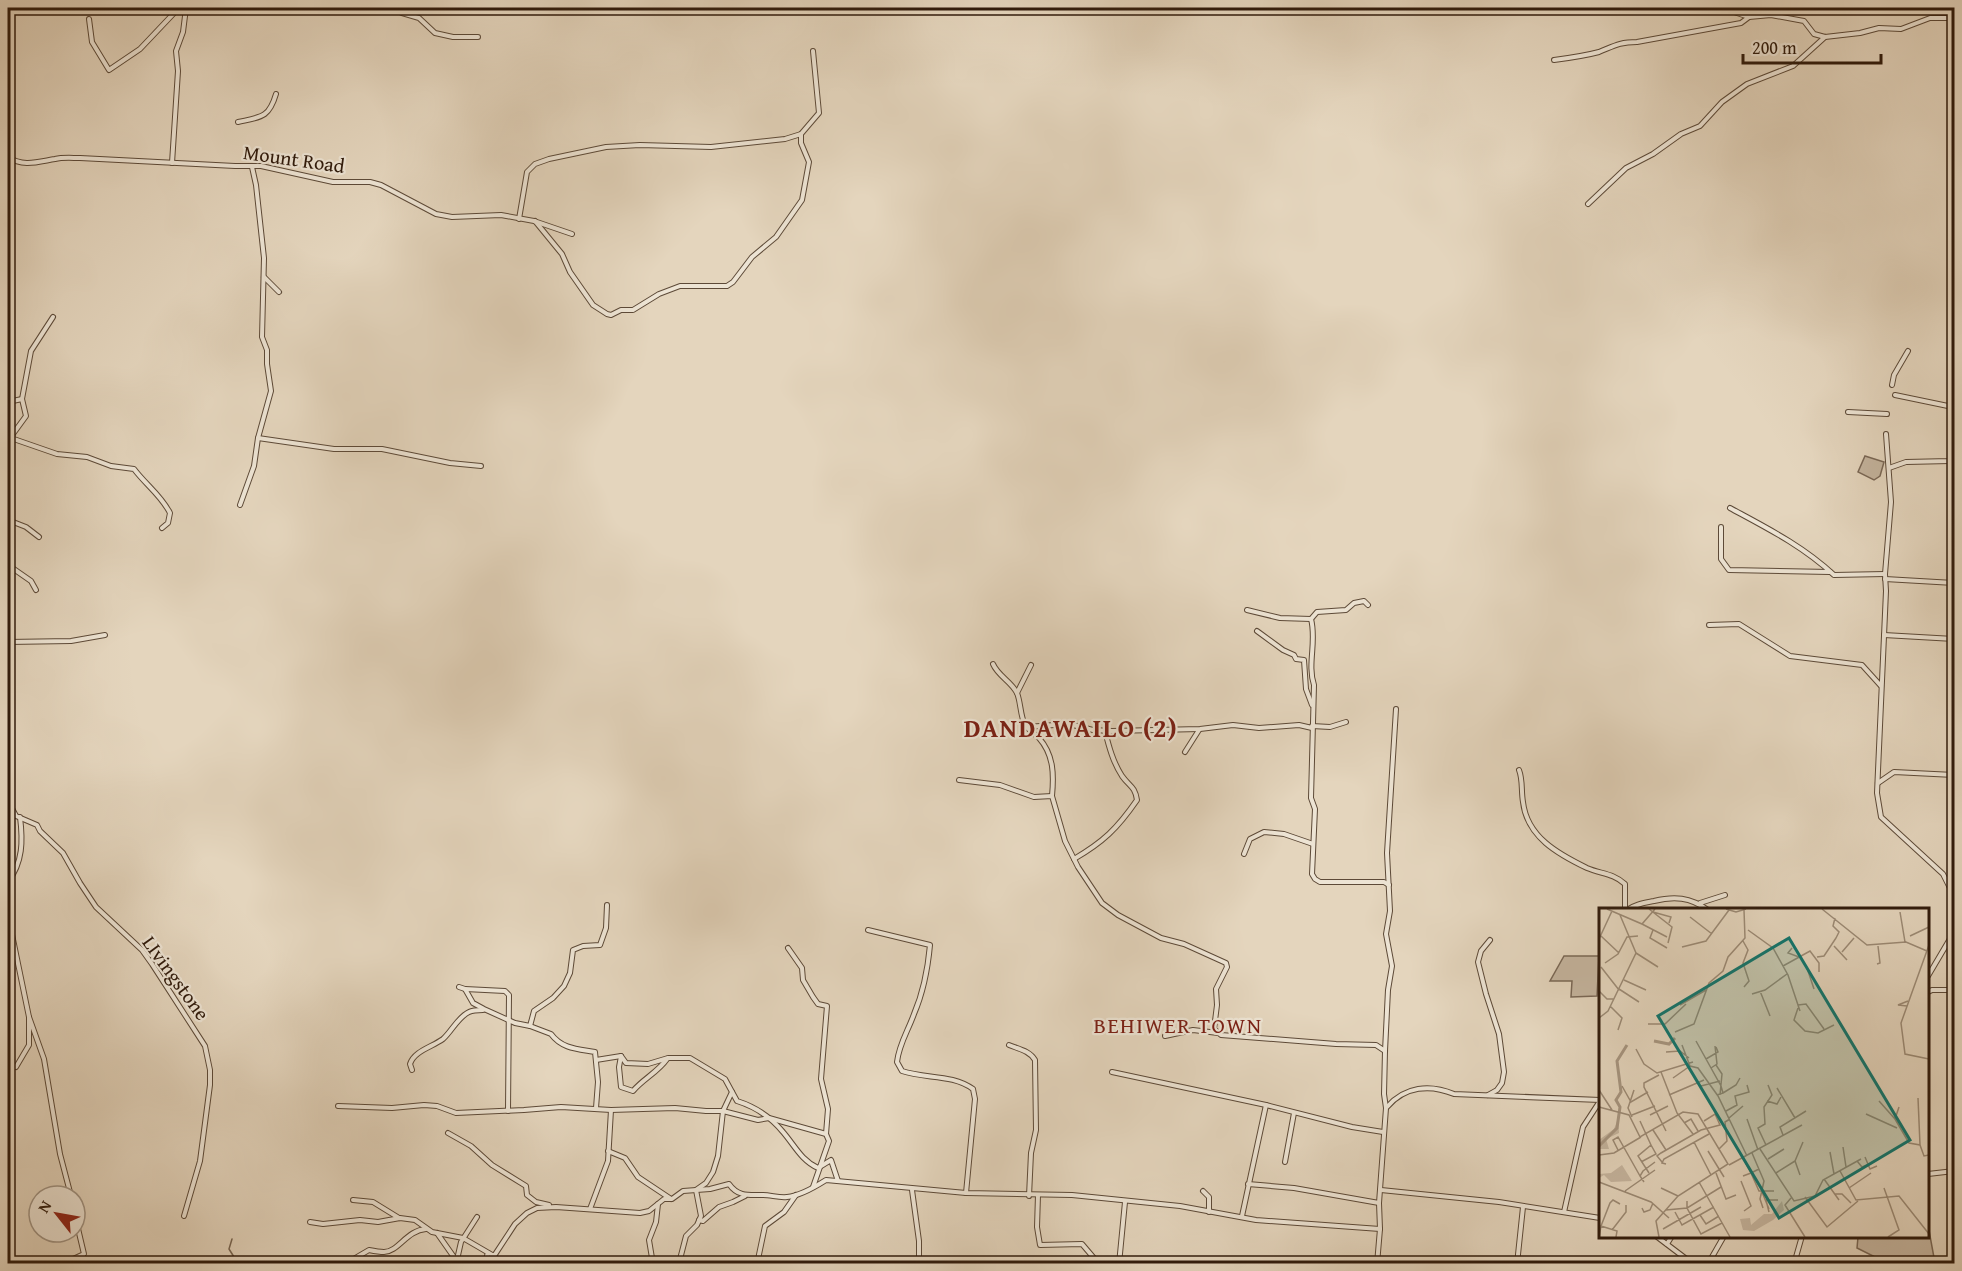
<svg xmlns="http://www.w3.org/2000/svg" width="1962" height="1271" font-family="'Gentium Book Plus',serif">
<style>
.green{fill:#c5b59f;stroke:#7a6856;stroke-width:1.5}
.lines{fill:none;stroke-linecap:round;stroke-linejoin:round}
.stream{stroke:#776552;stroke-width:1.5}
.minor-casing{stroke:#5d4a38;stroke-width:6}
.minor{stroke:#ede4d4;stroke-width:4}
.labels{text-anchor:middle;stroke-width:4.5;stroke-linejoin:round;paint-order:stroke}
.street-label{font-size:20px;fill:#301b0c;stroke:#ede4d4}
.quarter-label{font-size:22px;letter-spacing:1.5px;fill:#7a1f14;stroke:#ede4d4}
.district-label{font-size:26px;font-weight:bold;letter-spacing:1.5px;fill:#7a1f14;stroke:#ede4d4}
.inset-river{fill:none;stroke:#a79681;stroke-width:3}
.inset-road{fill:none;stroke:#9c8b76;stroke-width:1.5}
.view{fill:#0f766e;fill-opacity:0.15;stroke:#0f766e;stroke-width:3}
.inset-edge{fill:none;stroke:#301b0c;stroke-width:3}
</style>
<rect width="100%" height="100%" fill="#e4d5bd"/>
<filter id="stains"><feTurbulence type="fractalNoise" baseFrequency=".00333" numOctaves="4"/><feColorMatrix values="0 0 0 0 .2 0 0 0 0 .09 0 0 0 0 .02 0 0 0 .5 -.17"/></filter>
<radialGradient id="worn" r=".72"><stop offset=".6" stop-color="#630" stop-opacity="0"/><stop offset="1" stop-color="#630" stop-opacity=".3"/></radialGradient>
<g class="green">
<path d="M1865,456L1884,462L1880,476L1874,480L1858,472Z"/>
<path d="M1564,956H1599L1597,996L1571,997L1572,981H1550Z"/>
<path d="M1928,1225L1935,1263H1887L1857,1248L1858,1237L1928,1236Z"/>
</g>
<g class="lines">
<path class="stream" d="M232,1239L229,1249L234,1257L243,1264"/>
<defs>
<g id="minor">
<path d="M392,8L402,13L419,18L435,33L453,37H478"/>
<path d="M1749,17L1771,15L1804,21L1814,34L1825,37L1860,33L1879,28L1901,29L1930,18H1954"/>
<path d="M89,19L92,42L109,70L140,49L176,11L185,8"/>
<path d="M1554,60C1569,58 1584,56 1599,52C1614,46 1619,42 1637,42L1741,23L1749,17L1722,8"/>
<path d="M238,122C261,117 269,118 276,94"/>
<path d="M8,157C23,167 37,162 55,159C63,157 72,158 80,158L235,166H261L333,182H370L381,185L436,214L452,217L501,215L534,221L572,234"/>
<path d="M172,163L178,71L176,51L183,32L186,8"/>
<path d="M1588,204L1626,168L1653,154L1681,134L1700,126L1722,102L1747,84L1793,66L1825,37"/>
<path d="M519,219L527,172L535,164L549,159L606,147L640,145L711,147L785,139L801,134"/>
<path d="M535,221L562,254L570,272L593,305L607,314L611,315L621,310H633L659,294L680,286H727L733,282L752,257L776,237L802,200L809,162L801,143V134L819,113L813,51"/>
<path d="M264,277L279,292"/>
<path d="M1892,385L1894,375L1908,351"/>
<path d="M1895,395L1948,406L1954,405"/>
<path d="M8,402L22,399"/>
<path d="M1848,412L1887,414"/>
<path d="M1886,434L1891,502L1885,574L1886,591L1877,793L1881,817L1943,874L1952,892L1954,903"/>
<path d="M8,437L57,454L87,457L111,466L134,469C146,485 161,495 170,513L168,523L162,528"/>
<path d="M10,438L26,416L22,399L31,351L53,317"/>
<path d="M258,438L334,449H382L450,463L481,466"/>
<path d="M1889,468L1906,462L1950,461L1954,451"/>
<path d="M240,505L254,466L258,438L271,391L267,364V350L262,337L264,258L256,185L252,167"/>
<path d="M1730,508C1767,528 1803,546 1834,575L1885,574"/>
<path d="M8,520L26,527L39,537"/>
<path d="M1721,527V559L1729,570L1830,572"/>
<path d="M8,565L31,581L36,590"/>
<path d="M1885,579L1954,583"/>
<path d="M1247,610L1280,618L1311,619L1317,612L1346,610L1354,603L1364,601L1368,605"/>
<path d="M1311,619C1317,641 1307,664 1314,685L1311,798L1315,809L1312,874L1315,879L1320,882H1384L1389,885"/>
<path d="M1709,625L1739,624L1790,656L1862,665L1881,686"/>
<path d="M1257,631L1283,650L1294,655L1296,659L1304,660L1306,689L1312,705"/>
<path d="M1884,635L1954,639"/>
<path d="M8,642L71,641L105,635"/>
<path d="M993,664C998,676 1011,681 1017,693C1021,703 1020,715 1025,725C1028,730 1034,733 1039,738C1054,755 1054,775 1052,796"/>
<path d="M1017,693L1031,665"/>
<path d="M1312,726L1330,727L1346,722"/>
<path d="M1026,727L1069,724L1093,730L1112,731L1200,729L1233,725L1259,728L1299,725L1312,728"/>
<path d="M1185,752L1199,730"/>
<path d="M1519,770C1523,780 1521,791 1523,802C1527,837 1558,854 1587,868C1601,874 1613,873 1625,884V910"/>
<path d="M959,780L1000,785L1034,797L1052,796L1065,841L1078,867L1102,903L1118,915L1161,938L1184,944L1226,963L1227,967L1216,989L1217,1005L1214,1029L1221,1035L1336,1044L1376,1045L1385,1051"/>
<path d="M1878,783L1894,772L1954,775"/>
<path d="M8,801L16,816L37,825L40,831L63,853L80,883L96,907L142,950L152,964L205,1046L210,1070V1085L200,1161L184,1216"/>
<path d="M1244,854L1250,839L1264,832L1284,834L1313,844"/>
<path d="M1074,859C1103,842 1117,829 1137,800C1135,786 1129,786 1122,776C1113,762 1109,747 1105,731"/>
<path d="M8,882C23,862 23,841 20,817"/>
<path d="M1700,903L1725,895"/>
<path d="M1627,910C1635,904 1644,903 1654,901C1674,896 1690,897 1708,910"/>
<path d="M8,915L29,1017V1045L16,1067"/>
<path d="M868,930L930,945C928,967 923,993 914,1014C908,1031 899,1044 897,1062L902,1071C926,1079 952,1074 973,1089L975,1099L966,1193"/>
<path d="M788,948L802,968L803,980L813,997L818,1004L827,1006L821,1079L828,1109L826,1134"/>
<path d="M1928,976L1954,932"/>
<path d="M459,987L465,989L473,1003L484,1009L515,1023L530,1026L551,1034C562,1049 578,1049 595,1052L598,1082L596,1108"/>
<path d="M465,989L505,991L509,995L508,1111"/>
<path d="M1928,992L1932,990H1954"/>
<path d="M29,1017L44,1059L60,1154L71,1196"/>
<path d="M530,1026L534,1011L553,998L564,986L570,973L573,950L583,946L600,945L606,928L607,905"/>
<path d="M1165,1036L1193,1030L1218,1033"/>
<path d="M1009,1045C1019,1049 1030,1051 1035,1060L1036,1130L1031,1153L1029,1196"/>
<path d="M621,1056L619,1067L621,1087L633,1091C643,1079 658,1072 667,1059"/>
<path d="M596,1060L621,1056L626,1063L648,1064L668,1058H690L725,1079L737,1101C756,1107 770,1116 783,1132C795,1146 801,1160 818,1168L831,1160L838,1181"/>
<path d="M412,1070L410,1064C414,1051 432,1047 443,1039C452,1031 458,1017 469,1012C473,1010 479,1010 483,1010"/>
<path d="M1112,1072L1266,1105L1352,1127L1383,1132"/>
<path d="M1488,1095L1497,1090L1502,1083L1504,1072L1499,1034L1486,994L1478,962L1481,951L1490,940"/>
<path d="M338,1106L392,1108L424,1105L437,1106L456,1113L524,1110L561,1107L611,1110L675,1108L706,1111H723L758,1120L769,1118L826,1134L829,1141L813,1187"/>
<path d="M1387,1107C1405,1086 1430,1084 1454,1094L1600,1100"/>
<path d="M448,1133L471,1146L492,1165L526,1186L527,1195L536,1202L549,1205"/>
<path d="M608,1151L625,1158L638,1177L671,1199"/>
<path d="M1285,1162L1294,1113"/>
<path d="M1928,1174L1954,1171"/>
<path d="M1248,1184L1294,1188L1379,1203"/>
<path d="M912,1190L919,1241V1264"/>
<path d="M1381,1190L1499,1202L1600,1218"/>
<path d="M1203,1191L1209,1197V1212"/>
<path d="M1038,1195L1037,1227L1040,1245L1082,1244L1099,1264"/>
<path d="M353,1200L373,1202L399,1218"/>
<path d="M590,1209L608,1161L611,1110"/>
<path d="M1564,1212L1583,1127L1600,1101"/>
<path d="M1242,1216L1266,1105"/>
<path d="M699,1220L703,1221L719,1207L733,1202L745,1196"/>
<path d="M310,1222L323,1224L360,1220L378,1222L400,1218L415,1220L432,1232L463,1238L494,1256L515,1224L527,1213L537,1208L556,1207L640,1213L649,1211L664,1199H672L683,1191L710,1189L729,1184C738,1197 749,1195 763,1195C771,1195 779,1198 787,1197C800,1196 815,1187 826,1180L966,1193L1072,1195L1180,1206L1256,1220L1380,1229"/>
<path d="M437,1233L456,1260"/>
<path d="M1656,1236L1693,1264"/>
<path d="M1667,1244L1672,1236"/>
<path d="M1951,1255L1954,1261"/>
<path d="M679,1263L686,1236L697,1225L701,1216L696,1190L706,1183L713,1172L718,1156L723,1111L732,1092"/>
<path d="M69,1264L73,1259L84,1254L75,1216"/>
<path d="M345,1264L369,1250C374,1251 379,1252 384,1252C398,1252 407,1230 426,1229"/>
<path d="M456,1264L461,1242L477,1217"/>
<path d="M484,1264L488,1253"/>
<path d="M653,1264L649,1240L656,1222L658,1204"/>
<path d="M757,1264L765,1226L784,1212L796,1195"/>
<path d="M1119,1264L1125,1202"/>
<path d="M1377,1264L1380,1229L1379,1203L1386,1108L1384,1094L1385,1051L1388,990L1392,966L1386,934L1390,911L1387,853L1396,709"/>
<path d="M1517,1264L1523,1207"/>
<path d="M1708,1264L1724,1236"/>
<path d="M1794,1264L1802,1236"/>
</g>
</defs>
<use href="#minor" class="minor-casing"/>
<use href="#minor" class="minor"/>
</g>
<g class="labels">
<g class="street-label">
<text transform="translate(294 159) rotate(8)" y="7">Mount Road</text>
<text transform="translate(176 978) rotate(54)" y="7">LIvingstone</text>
</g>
<g class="quarter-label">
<text x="1178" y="1033">BEHIWER TOWN</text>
</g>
<g class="district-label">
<text x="1071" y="737">DANDAWAILO (2)</text>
</g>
</g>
<g transform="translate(1599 908)">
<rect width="330" height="330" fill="#e4d5bd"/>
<path d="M19,211L20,225L7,231L10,241H0V232L15,221ZM23,257L33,273L12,274L5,267L0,270V266L12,265ZM183,293L185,302L174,312L155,323L144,322L141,311L151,310L152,317L165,306H173Z" fill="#c5b59f"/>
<path class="inset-river" d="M55,133L70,136L76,130M0,238L18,220L21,199L17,192L22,184L18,153L28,137"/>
<path class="inset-road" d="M8,1L43,16L56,1M50,1L73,19L69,35M127,1L137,4L147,1M223,1L268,37L307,34L328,43M54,4L72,9L70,15M301,4L306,34M91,9L113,26M236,10L234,18L240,24L237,30M43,16L68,29M54,22L51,30L68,40M149,22L174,40L189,67L201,103M2,28L20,45M311,28L330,19M0,31L13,3M144,33L149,42L144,55L150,73L145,79M330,37L302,115L306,146L330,151M235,38L248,52M83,39L107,33L130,2M193,40L189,45L200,49M243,44L255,30M37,45L59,59M218,49L225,48L237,30M6,55L19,46L28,29L39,28M278,56L281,55L279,38M184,58L211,43L220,55V64M2,59L20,82M208,60L215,81M25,72L47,82M20,81L40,94M0,83L8,91H15M161,83L171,108M153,86L166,82L188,66M81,97L107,82M199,97L207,96L225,121M11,98L23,110L19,122M308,98L299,97L309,93M199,100L195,112L206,123L219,125L235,117M0,110L9,103L37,45L21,7M49,116H66L87,96M76,124L95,116L110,75L124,63L129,49L146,30L145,2M97,133L122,178L124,185L118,187M83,137L91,158L99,160L119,188L148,248M37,141L45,156L58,165L94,154M67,144L81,143L90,150M107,151L119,144L117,139M117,157L123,166L121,187M112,160L118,156L116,138M62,164L78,205L94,226M60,167L45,175V179L67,223M74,170L91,158M23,178L32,194L49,184M102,178L121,173M178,180L196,210M0,182L13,202M124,185L137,177L141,170M70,187L105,172M319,190L321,237M168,193L178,196L182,189M280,193L296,211L300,199M0,199L30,207L41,229L84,204L99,206L129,256L79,288L57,313L60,329M127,203L138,197L136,188L150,184L148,177M267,206L298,220M33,207L56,198M51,207L69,198M33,209L29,200L35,182M130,210L144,198M148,211L159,242M296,211L310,235L321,237L325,248L330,247M41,213L52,237L39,248L50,265M85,215L92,211L99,223M54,222L67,242M184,227L181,219L207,203M95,234L112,267M167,237L159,220L166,216L165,199L173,187L169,177M244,239L247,259M120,241L128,233L126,214L131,211M161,241L195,293L216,288L224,272L262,251M19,242L14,232L19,229L41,268M109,243L125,269M231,244L235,266M153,245L165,273L161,291L164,300M0,247L15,245L42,229M266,249L271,261L278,258M144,250L152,265L160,261M169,251L185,241M196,253L204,234M258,253L263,259L273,255M42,254L57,246L52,237M63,254L58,248L62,245L102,222L121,217L116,206L105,213M67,256L63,255L65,251L110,226M130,257L203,217M241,263L257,292L300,288L330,326M117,265L127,291L137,287M177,265L196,253L201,267M144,268L152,265L160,283H175M225,271L240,292M142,273L152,298L145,303M0,274L52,294L70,310M45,274L41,268L44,263L56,254M100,274L131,329M122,279L88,300L102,326L123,315M62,280L79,288M250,280L272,265M285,280L300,322L289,329M26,283L56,262M163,284L170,301M236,286H243L252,295M206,289L228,319L259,293M192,290L186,297L206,329M43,300L45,304L51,302L54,295M67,302L88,300V293M76,304L83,317L115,299M170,304L167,292H179M101,307L107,316L120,308M2,318L11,295L14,292L21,296M64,321L102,299M13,322L27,304V297M0,329L2,318L18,323L17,329"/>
<path class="view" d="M190,30L311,232L180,310L59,108Z"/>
<rect width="330" height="330" class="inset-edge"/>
</g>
<rect width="1962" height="1271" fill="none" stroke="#e4d5bd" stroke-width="30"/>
<rect x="9" y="9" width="1944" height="1253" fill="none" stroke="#301b0c" stroke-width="3"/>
<rect x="15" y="15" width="1932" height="1241" fill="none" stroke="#301b0c" stroke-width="1.5"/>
<g transform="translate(57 1214) rotate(301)"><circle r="28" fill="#ede4d4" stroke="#a19484" stroke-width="1.5"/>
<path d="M0-4.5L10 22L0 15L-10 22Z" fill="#8f2418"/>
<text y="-9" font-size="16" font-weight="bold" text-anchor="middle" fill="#301b0c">N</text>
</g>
<path d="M1743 54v9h138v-9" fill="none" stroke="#301b0c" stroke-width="3"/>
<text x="1752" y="54" font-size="18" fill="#301b0c" stroke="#ede4d4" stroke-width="4.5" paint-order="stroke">200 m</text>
<rect width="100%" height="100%" filter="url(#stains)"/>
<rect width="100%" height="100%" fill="url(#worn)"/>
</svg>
